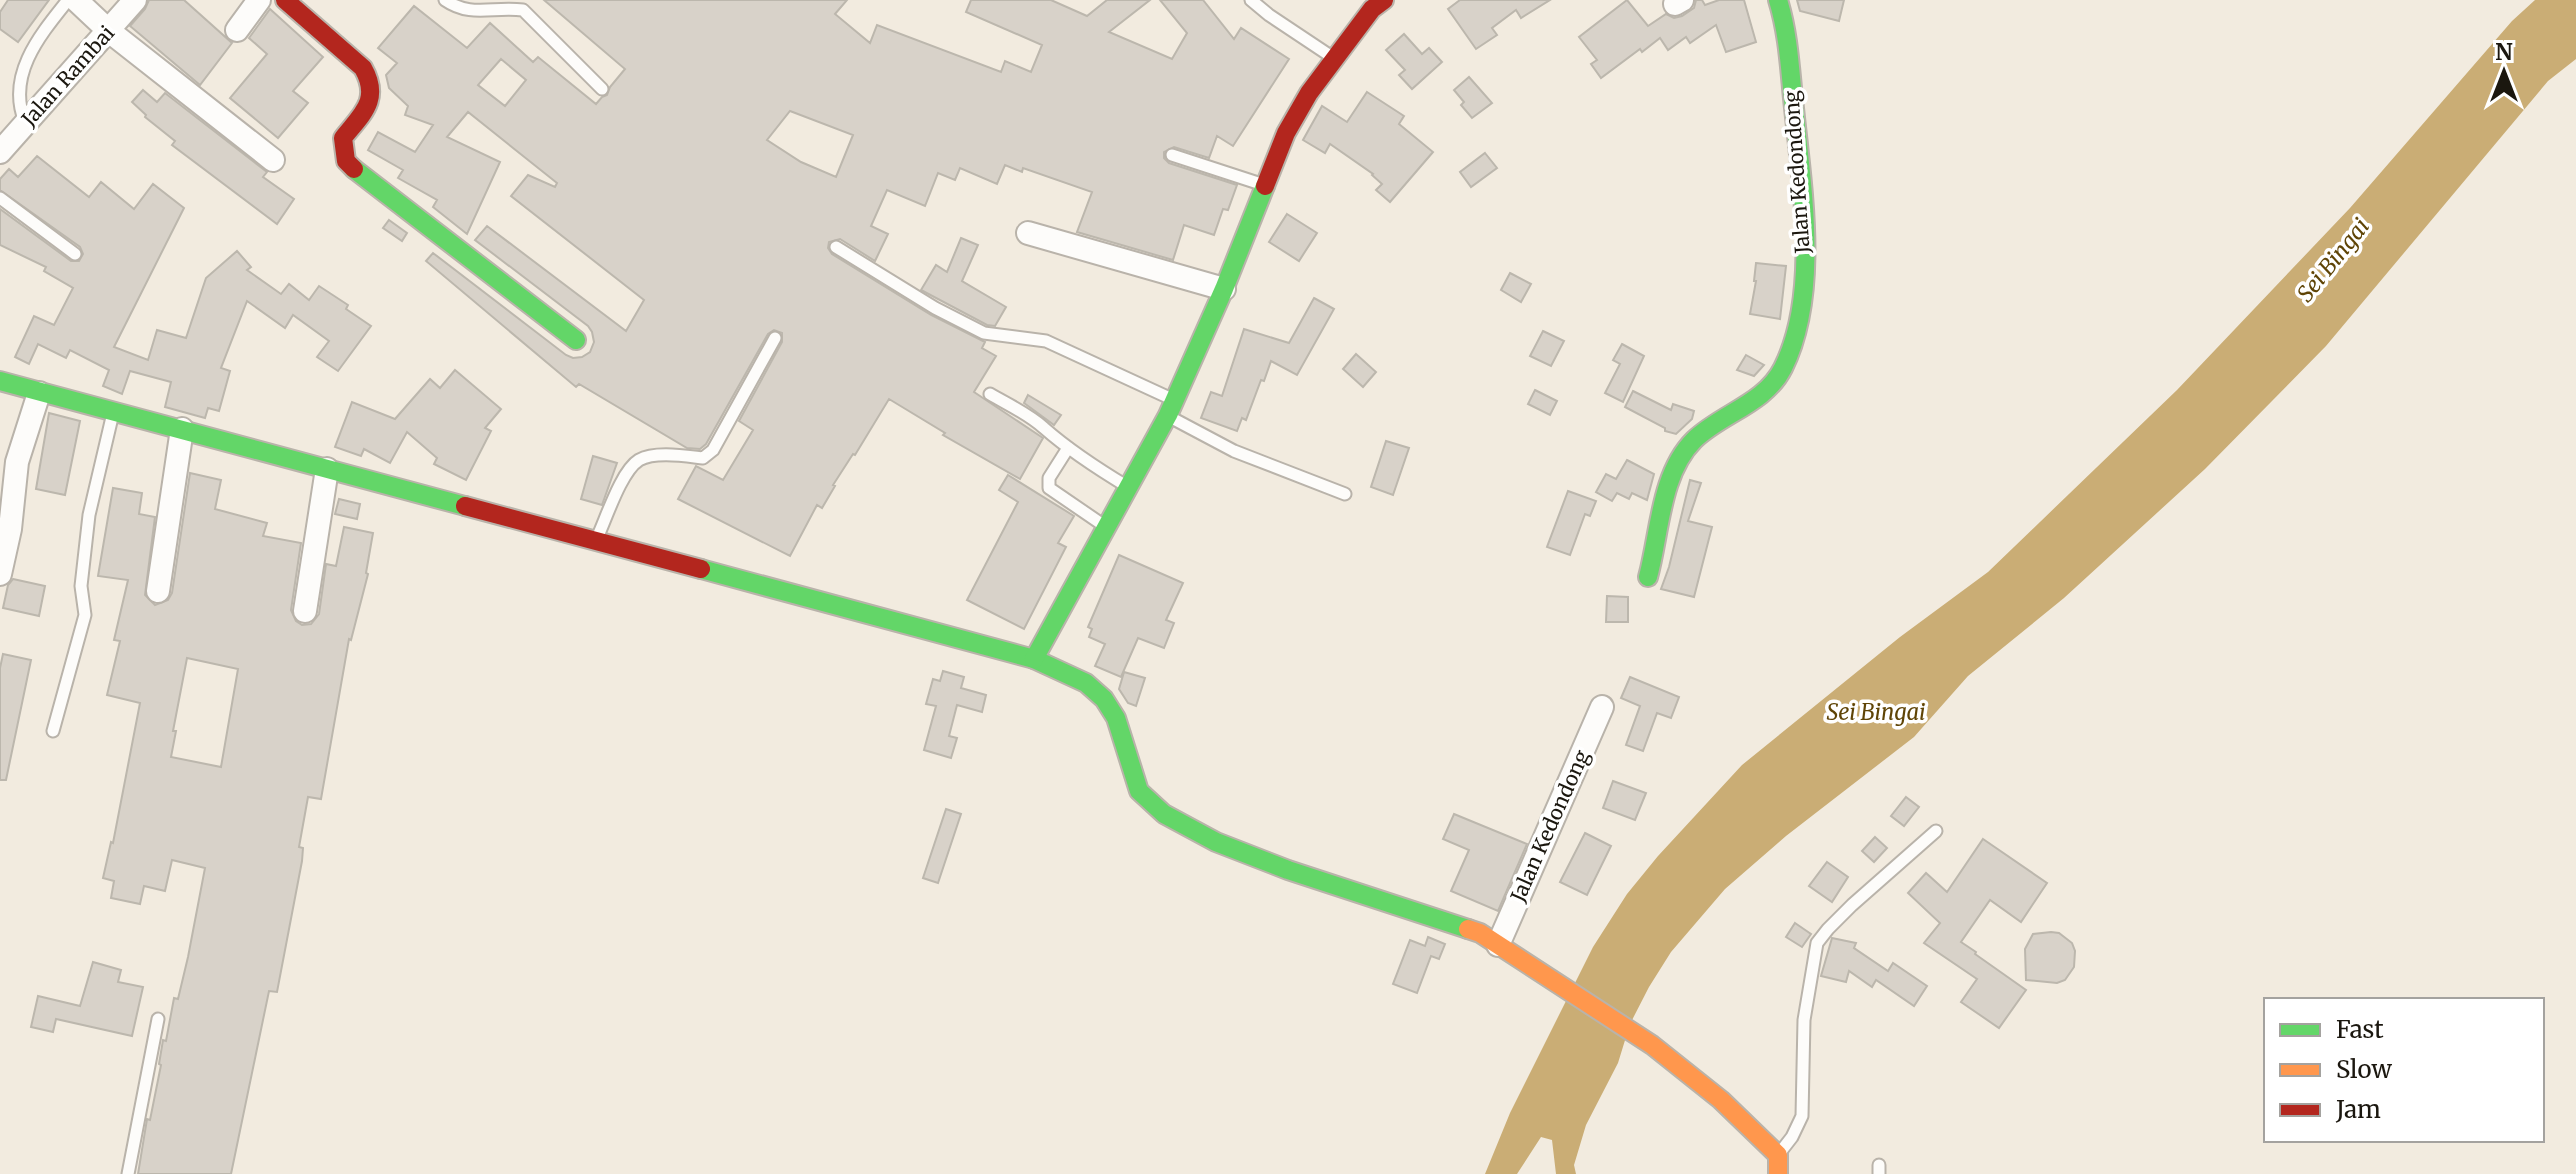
<svg xmlns="http://www.w3.org/2000/svg" width="2576" height="1174" font-family="Merriweather,serif">
<style>
.water{fill:#caad75}
.building{fill:#d8d2c9;stroke:#bcb7ad;stroke-width:2;fill-rule:evenodd}
.lines{fill:none;stroke-linecap:round;stroke-linejoin:round}
.lane-casing{stroke:#b9b3aa;stroke-width:15}
.street-casing{stroke:#b9b3aa;stroke-width:26}
.fast-casing{stroke:#b9b3aa;stroke-width:22}
.slow-casing{stroke:#b9b3aa;stroke-width:22}
.jam-casing{stroke:#b9b3aa;stroke-width:22}
.lane{stroke:#fdfcfa;stroke-width:11}
.street{stroke:#fdfcfa;stroke-width:22}
.fast{stroke:#63d668;stroke-width:18}
.slow{stroke:#ff974d;stroke-width:18}
.jam{stroke:#b3261e;stroke-width:18}
.labels{text-anchor:middle;stroke-width:7;stroke-linejoin:round;paint-order:stroke}
.street-label{font-size:20px;fill:#1b170f;stroke:#fff}
.water-label{font-size:22px;font-style:italic;fill:#5f4406;stroke:#fff}
</style>
<rect width="100%" height="100%" fill="#f2ebdf"/>
<path class="water" d="M2535,0H2576V59L2548,81L2326,346L2205,469L2064,598L1968,676L1914,737L1786,836L1725,889L1671,952L1649,987L1630,1024L1618,1063L1586,1125L1574,1165L1576,1174H1556L1552,1140L1541,1137L1517,1174H1485L1510,1113L1593,947L1627,894L1658,856L1742,765L1900,637L1988,572L2177,390L2350,208L2512,21Z"/>
<g class="building">
<path d="M8,0H49L18,42L0,29V12Z"/>
<path d="M149,0H184L232,43L200,85L130,26L145,9Z"/>
<path d="M544,0H847L835,14L870,43L877,25L1001,72L1005,61L1031,72L1042,45L966,12L971,0H1051L1087,16L1107,0H1150L1109,32L1172,59L1187,33L1160,0H1203L1234,39L1241,28L1289,59L1233,146L1217,136L1209,158L1174,147L1164,152V158L1169,163L1237,185L1228,210L1223,209L1214,235L1184,225L1173,260L1077,232L1092,192L1023,168L1022,172L1005,165L997,184L960,168L955,180L938,173L925,206L887,190L871,226L888,234L875,261L840,239L829,242L828,248L832,254L931,315L985,342L982,348L996,356L974,392L1043,438L1020,479L943,435L945,433L889,399L855,455L853,454L833,485L835,486L822,508L817,505L790,556L678,499L696,466L723,480L753,430L739,421L782,342V333L774,330L768,334L706,444L700,449L687,448L579,384L576,387L426,261L433,253L566,355L573,358L582,357L590,352L594,342L592,332L588,326L475,240L487,226L626,331L644,300L511,196L528,175L555,187L557,183L468,112L447,137L500,162L467,234L433,207L437,200L398,178L403,170L368,150L378,132L415,152L433,125L405,115L408,106L389,88L386,75L397,63L378,48L414,6L467,48L490,23L533,62L538,57L596,104L602,97L607,95L610,87L625,69ZM501,59L526,80L505,106L478,85ZM790,111L853,135L836,177L801,162L767,140Z"/>
<path d="M1460,0H1550L1521,18L1516,10L1492,28L1497,35L1476,49L1448,9Z"/>
<path d="M1627,0L1648,26L1666,14L1674,18L1682,16L1694,8L1696,0H1702L1705,5L1719,0H1744L1756,42L1726,52L1716,25L1690,43L1686,37L1668,50L1660,38L1642,52L1640,49L1601,78L1591,64L1597,60L1579,37Z"/>
<path d="M1797,0H1844L1839,21L1800,11Z"/>
<path d="M270,9L323,57L293,91L308,103L278,138L230,98L267,54L249,38Z"/>
<path d="M1404,34L1422,54L1429,48L1442,62L1412,89L1399,75L1405,70L1386,50Z"/>
<path d="M1469,77L1492,103L1472,118L1461,105L1464,102L1454,90Z"/>
<path d="M143,90L157,102L165,93L267,172L263,177L294,199L277,224L172,145L175,141L145,117L146,115L132,102Z"/>
<path d="M1367,92L1404,116L1399,124L1433,152L1390,202L1376,190L1382,184L1372,175L1373,174L1330,144L1325,153L1303,140L1322,106L1347,122Z"/>
<path d="M1485,153L1497,168L1471,187L1460,172Z"/>
<path d="M37,156L89,197L101,182L134,209L153,184L184,208L114,347L148,360L157,330L186,338L206,278L237,251L251,267L247,270L281,294L289,284L309,300L319,286L348,305L346,309L371,326L338,371L317,357L329,341L293,315L285,328L247,301L221,368L230,371L219,411L208,408L205,418L165,407L171,382L130,371L122,394L103,386L109,370L70,350L66,358L38,344L29,364L15,357L34,316L54,325L73,288L44,271L46,267L0,245V209L71,261H79L83,254L80,247L0,190V179L9,169L18,177Z"/>
<path d="M1287,214L1317,233L1299,261L1269,242Z"/>
<path d="M389,220L407,233L402,241L383,228Z"/>
<path d="M961,238L978,245L962,281L1006,307L995,326L987,325L921,290L936,265L947,272Z"/>
<path d="M1756,263L1786,266L1780,319L1750,314L1756,281H1754Z"/>
<path d="M1510,273L1531,284L1521,302L1501,290Z"/>
<path d="M1314,298L1334,309L1297,375L1271,361L1264,381L1261,380L1246,420L1242,418L1237,431L1201,418L1211,392L1222,396L1244,329L1289,343Z"/>
<path d="M1543,331L1564,341L1551,366L1530,356Z"/>
<path d="M1622,344L1644,356L1623,402L1605,393L1620,364L1613,360Z"/>
<path d="M1356,354L1376,372L1363,387L1343,369Z"/>
<path d="M1746,355L1764,365L1754,376L1737,370Z"/>
<path d="M455,370L501,409L485,428L491,431L466,480L434,464L437,458L407,432L390,463L364,449L361,456L335,447L352,402L395,419L430,379L440,388Z"/>
<path d="M1535,390L1557,401L1550,415L1528,404Z"/>
<path d="M1633,391L1671,410L1673,404L1694,411L1692,419L1676,434L1665,431V428L1625,407Z"/>
<path d="M1028,395L1061,415L1054,425L1024,403Z"/>
<path d="M49,413L80,421L65,495L36,489Z"/>
<path d="M1386,441L1409,448L1393,495L1371,487Z"/>
<path d="M593,456L617,463L602,505L581,499Z"/>
<path d="M1627,460L1654,474L1647,500L1632,493L1629,499L1617,493L1612,501L1596,492L1606,474L1616,479Z"/>
<path d="M190,473L221,480L215,509L267,523L263,536L301,543L291,610L296,621L302,625L311,624L319,614L326,564L336,566L344,527L373,533L366,573L368,574L351,640L349,639L321,799L308,797L299,847L303,848L302,861L277,992L269,991L231,1174H138L147,1119L150,1120L161,1065L159,1064L163,1040L166,1041L174,998L178,999L188,957L205,868L172,860L165,891L144,886L140,904L111,898L114,881L103,878L111,842L113,843L140,703L107,695L120,641L114,640L128,580L98,576L113,488L142,493L139,514L155,517L145,595L155,605L168,600L172,593ZM187,658L238,669L221,767L171,757L176,731H173Z"/>
<path d="M1008,475L1074,516L1058,543L1066,547L1024,629L967,600L1018,502L999,490Z"/>
<path d="M1690,480L1701,483L1688,521L1712,527L1694,597L1661,589L1669,567Z"/>
<path d="M1568,491L1596,501L1590,516L1585,514L1570,555L1547,547Z"/>
<path d="M339,499L360,504L357,519L335,514Z"/>
<path d="M1119,555L1183,583L1166,620L1174,623L1164,648L1138,638L1121,677L1095,666L1105,644L1089,637L1092,629L1088,627Z"/>
<path d="M13,579L45,586L39,616L3,608L8,585Z"/>
<path d="M1607,596L1628,597V622H1606Z"/>
<path d="M3,654L31,660L6,780H0V668Z"/>
<path d="M943,671L964,677L961,688L986,695L982,712L957,705L949,736L957,738L951,758L924,750L936,706L926,704L933,679L940,681Z"/>
<path d="M1124,672L1145,678L1136,706L1128,703L1119,689Z"/>
<path d="M1630,677L1679,697L1671,718L1657,713L1643,751L1626,745L1640,706L1621,698Z"/>
<path d="M1613,781L1646,793L1635,820L1603,808Z"/>
<path d="M1906,797L1919,807L1904,826L1891,816Z"/>
<path d="M946,809L961,814L938,883L923,878Z"/>
<path d="M1454,814L1527,844L1498,911L1451,891L1469,850L1443,839Z"/>
<path d="M1585,833L1611,846L1587,895L1560,882Z"/>
<path d="M1875,837L1887,848L1874,862L1862,851Z"/>
<path d="M1983,839L2047,883L2021,922L1990,900L1961,942L1976,952L1975,954L2026,990L1999,1028L1961,1002L1977,979L1924,943L1940,923L1908,893L1926,873L1947,892Z"/>
<path d="M1827,862L1848,877L1832,902L1809,886Z"/>
<path d="M1795,923L1811,934L1802,947L1786,937Z"/>
<path d="M2051,932L2059,933L2072,943L2075,951L2074,967L2065,980L2057,983L2026,980L2025,949L2033,934Z"/>
<path d="M1428,937L1445,944L1439,959L1431,956L1417,993L1393,984L1410,940L1425,946Z"/>
<path d="M1832,938L1856,943L1854,948L1888,971L1893,963L1927,986L1914,1006L1876,980L1872,987L1849,971L1846,982L1821,976Z"/>
<path d="M93,962L121,970L118,982L143,987L132,1036L56,1019L53,1032L31,1027L38,996L80,1006Z"/>
</g>
<g class="lines">
<defs>
<g id="lane">
<path d="M445,0C471,18 493,6 523,10L602,89"/>
<path d="M1251,0L1269,15L1332,57"/>
<path d="M25,122C6,75 40,35 68,0"/>
<path d="M1172,155L1264,185"/>
<path d="M0,198L75,254"/>
<path d="M836,247L935,308L984,333L1046,341L1174,400"/>
<path d="M990,394C1007,404 1029,414 1044,428C1070,451 1098,469 1128,487"/>
<path d="M1168,416L1234,451L1345,494"/>
<path d="M1068,448L1049,478V488L1106,527"/>
<path d="M597,538C606,519 621,471 639,460C655,451 685,456 703,458L713,450L775,338"/>
<path d="M53,731L85,615L81,586L89,515L113,413"/>
<path d="M1778,1155L1792,1137L1802,1116L1804,1020L1817,943L1828,929L1852,905L1936,831"/>
<path d="M1879,1165V1174"/>
<path d="M128,1174L158,1019"/>
</g>
<g id="street">
<path d="M76,0L109,31L273,160"/>
<path d="M1675,4L1682,0"/>
<path d="M237,30L259,0"/>
<path d="M0,152L135,0"/>
<path d="M1028,233L1224,289"/>
<path d="M0,574L10,529L17,462L39,393"/>
<path d="M158,591L182,429"/>
<path d="M305,611L327,469"/>
<path d="M1498,945L1602,707"/>
</g>
<g id="fast">
<path d="M354,169L576,340"/>
<path d="M0,381L465,506"/>
<path d="M701,569L1034,659L1086,683L1104,699L1116,718L1139,791L1164,814L1216,842L1288,870L1468,929"/>
<path d="M1648,577C1660,533 1660,474 1694,440C1722,413 1765,404 1783,368C1820,294 1802,187 1794,108C1790,72 1789,36 1778,0"/>
<path d="M1034,659L1168,415L1224,289L1265,186"/>
</g>
<path id="slow" d="M1468,929L1480,933L1652,1045L1721,1100L1778,1155V1174"/>
<g id="jam">
<path d="M285,0L363,68C381,100 362,114 343,138L346,161L354,169"/>
<path d="M1265,186L1286,133L1309,93L1372,9L1384,0"/>
<path d="M465,506L701,569"/>
</g>
</defs>
<use href="#lane" class="lane-casing"/>
<use href="#street" class="street-casing"/>
<use href="#fast" class="fast-casing"/>
<use href="#slow" class="slow-casing"/>
<use href="#jam" class="jam-casing"/>
<use href="#lane" class="lane"/>
<use href="#street" class="street"/>
<use href="#fast" class="fast"/>
<use href="#slow" class="slow"/>
<use href="#jam" class="jam"/>
</g>
<g class="labels">
<g class="street-label">
<text transform="translate(68 76) rotate(-48)" y="7">Jalan Rambai</text>
<text transform="translate(1797 172) rotate(-94)" y="7">Jalan Kedondong</text>
<text transform="translate(1550 826) rotate(-66)" y="7">Jalan Kedondong</text>
</g>
<g class="water-label">
<text transform="translate(2333 260) rotate(-51)" y="8">Sei Bingai</text>
<text x="1876" y="720">Sei Bingai</text>
</g>
</g>
<rect x="2264" y="998" width="280" height="144" fill="#ffffff" stroke="#a4a29f" stroke-width="2"/>
<rect x="2280" y="1024" width="40" height="12" fill="#63d668" stroke="#a4a29f" stroke-width="2"/>
<text x="2336" y="1038" font-size="24" fill="#1b170f">Fast</text>
<rect x="2280" y="1064" width="40" height="12" fill="#ff974d" stroke="#a4a29f" stroke-width="2"/>
<text x="2336" y="1078" font-size="24" fill="#1b170f">Slow</text>
<rect x="2280" y="1104" width="40" height="12" fill="#b3261e" stroke="#a4a29f" stroke-width="2"/>
<text x="2336" y="1118" font-size="24" fill="#1b170f">Jam</text>
<g transform="translate(2504 72)" stroke="#ffffff" stroke-width="6" paint-order="stroke">
<path d="M0-6L14 30L0 20L-14 30Z" fill="#1b170f"/>
<text y="-12" font-size="22" font-weight="bold" text-anchor="middle" fill="#1b170f">N</text>
</g>
</svg>
